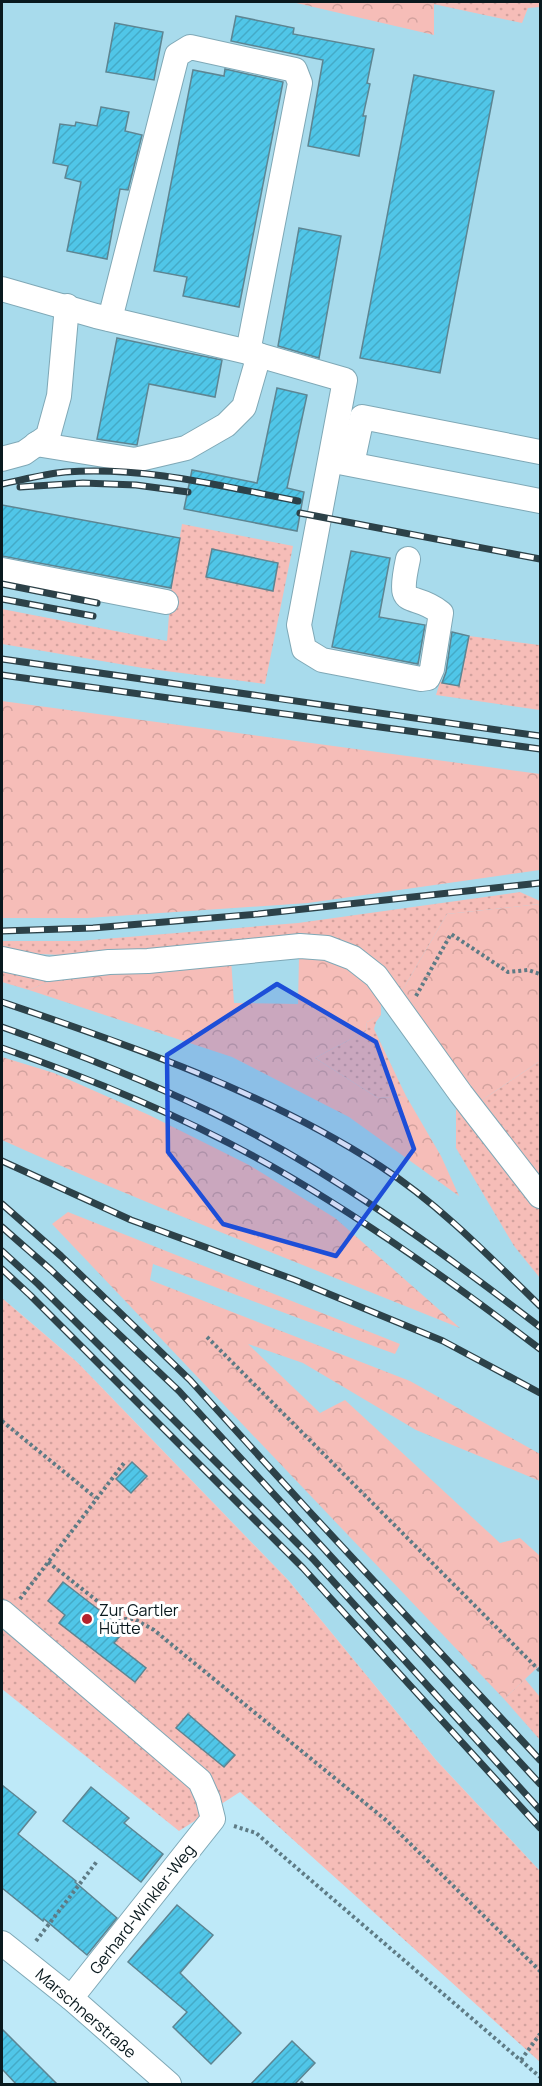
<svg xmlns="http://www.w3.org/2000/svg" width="542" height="2086" font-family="Manrope,sans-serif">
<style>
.built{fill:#a8dbec}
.grass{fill:url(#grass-dots)}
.forest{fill:url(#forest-crowns)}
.building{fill:url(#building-hatch);stroke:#5d8592;stroke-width:1.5}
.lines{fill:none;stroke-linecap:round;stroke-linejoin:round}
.minor-casing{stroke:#7fa8b6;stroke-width:26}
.path{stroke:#5e7b85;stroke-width:4;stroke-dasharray:3 3;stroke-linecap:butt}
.minor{stroke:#fff;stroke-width:24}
.rail-casing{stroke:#2c4148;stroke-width:7}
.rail{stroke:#fff;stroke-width:4.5;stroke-dasharray:14;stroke-linecap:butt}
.marked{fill:#1d4ed8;fill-opacity:0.2;stroke:#1d4ed8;stroke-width:4.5;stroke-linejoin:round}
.poi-dot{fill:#b4232d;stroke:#fff;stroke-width:2}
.labels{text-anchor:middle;stroke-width:6;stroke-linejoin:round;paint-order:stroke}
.poi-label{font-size:16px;fill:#09191e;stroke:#fff;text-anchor:start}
.street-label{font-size:16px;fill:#09191e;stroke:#fff}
</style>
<defs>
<pattern id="grass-dots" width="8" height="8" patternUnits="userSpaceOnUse" patternTransform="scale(1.5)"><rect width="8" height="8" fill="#f6bdb8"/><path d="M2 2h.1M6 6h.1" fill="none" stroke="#d2a29e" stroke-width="1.8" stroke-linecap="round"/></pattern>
<pattern id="forest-crowns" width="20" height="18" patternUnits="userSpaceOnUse" patternTransform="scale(1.5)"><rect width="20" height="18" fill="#f6bdb8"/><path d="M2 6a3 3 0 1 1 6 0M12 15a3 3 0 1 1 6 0" fill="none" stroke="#d2a29e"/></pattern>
<pattern id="building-hatch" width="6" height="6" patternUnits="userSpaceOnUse" patternTransform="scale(1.5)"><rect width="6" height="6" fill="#50c6e8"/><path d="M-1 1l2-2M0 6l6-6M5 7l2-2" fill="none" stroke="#44aac7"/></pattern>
</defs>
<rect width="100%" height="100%" fill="#bee9f8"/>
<path class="built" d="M2,2H540V1871L436,1760L289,1581L77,1362L2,1298Z"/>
<g class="grass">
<path d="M424,2H540V7L528,8L522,23Z"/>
<path d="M182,524L293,546L265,684L143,668L2,644V609L167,641L171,588Z"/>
<path d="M469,636L539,645L540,639V710L436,695L440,682L459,686Z"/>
<path d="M520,892L540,901V904L447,914L399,996L354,953C237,955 119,960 2,952V941H79L298,923Z"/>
<path d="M2,966L70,973L29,990L2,982Z"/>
<path d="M381,1015L376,1022L374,1029L406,1096L378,1098L315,1058L366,1031L367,1022Z"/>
<path d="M540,1061V1190L476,1104Z"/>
<path d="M456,1103L540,1207V1278L514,1246L456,1148Z"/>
<path d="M2,1298L77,1362L289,1581L436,1760L540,1871V2062L240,1792L179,1831L2,1689Z"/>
<path d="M525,1679L540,1697V1740L504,1699Z"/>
</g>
<g class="forest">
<path d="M292,2H424L434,4V35Z"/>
<path d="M2,701L540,774V870L308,903L87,918H2Z"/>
<path d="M540,904V1061L476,1104L399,996L447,914Z"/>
<path d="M325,955L363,971L381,998V1015L367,1022L366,1031L315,1058L378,1098L406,1096L441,1156L459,1196L349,1117L232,1057L29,990L70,973L231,959L234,1003L298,1004L299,957Z"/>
<path d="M2,1057L54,1073L149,1115L249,1165L335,1218L460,1328C307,1266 152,1207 2,1140Z"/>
<path d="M68,1212L400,1344L395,1354L153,1264L150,1280L410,1381L540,1454V1481L416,1430L303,1363L248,1344L320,1413L345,1400L500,1543L520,1538L540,1556V1665L504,1699L52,1224Z"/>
</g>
<g class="building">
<path d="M236,16L294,28L293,34L374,49L367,83L370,84L363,116H366L359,156L308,146L323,60L231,41Z"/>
<path d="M115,23L163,32L154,80L106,72Z"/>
<path d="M225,69L283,82L239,307L183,296L187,277L154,271L193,70L224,76Z"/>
<path d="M414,75L494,91L440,373L360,358Z"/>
<path d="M101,107L129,112L125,131L142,135L128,190L120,189L107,259L67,251L81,182L65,178L68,166L53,163L60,124L75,126L76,122L97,126Z"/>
<path d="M299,228L341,236L319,358L278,346Z"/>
<path d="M117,338L222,360L215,397L149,384L137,445L97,439Z"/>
<path d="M277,388L307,395L287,488L304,492L297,531L184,509L192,470L257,483Z"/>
<path d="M2,505L180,538L171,588L2,556Z"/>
<path d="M212,549L278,563L273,591L206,577Z"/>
<path d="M351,551L390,558L379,617L425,625L418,664L332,647Z"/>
<path d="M452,632L469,636L459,686L442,683L446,672Z"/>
<path d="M132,1462L147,1476L131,1493L116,1479Z"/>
<path d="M63,1582L125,1630L114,1643L146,1668L135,1682L59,1623L65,1615L48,1601Z"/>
<path d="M188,1714L235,1755L224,1767L176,1728Z"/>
<path d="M2,1785L36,1812L18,1834L76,1881L75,1882L117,1918L87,1955L44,1919L43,1921L2,1888Z"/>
<path d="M91,1787L129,1818L124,1823L163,1854L141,1882L63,1821Z"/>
<path d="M177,1905L213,1935L180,1973L241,2033L211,2064L173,2027L187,2012L128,1962Z"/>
<path d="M2,2029L58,2085H17L2,2069Z"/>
<path d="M292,2041L315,2063L294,2085H250Z"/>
</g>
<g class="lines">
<defs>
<g id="minor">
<path d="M2,289L96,316L248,352L345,380L299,625L304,649L322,660L421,679L428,678L432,669L441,613C411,589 396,614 408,559"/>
<path d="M110,319L177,55L190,47L295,70L300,83L248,352"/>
<path d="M36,444L135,460L186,448L226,425L244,407L259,355"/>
<path d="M2,459L24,453L48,436L59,396L67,306"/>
<path d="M339,462L540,501"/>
<path d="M352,464L362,417L540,452"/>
<path d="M2,570L166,602"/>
<path d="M2,959L48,969L109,962L148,961L300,946L327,948L353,958L376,976L461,1094L540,1196"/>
<path d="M2,1612L200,1781L208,1799L213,1819L71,1998"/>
<path d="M2,1943L71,1998L169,2084"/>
</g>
</defs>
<use href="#minor" class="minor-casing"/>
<g class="path">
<path d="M416,996L451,934L508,972L528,970L540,974"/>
<path d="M207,1337L540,1671"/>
<path d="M2,1421L96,1498"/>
<path d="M48,1562L120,1619H134L154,1630L387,1821L540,1971"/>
<path d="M20,1599L124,1463"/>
<path d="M234,1826L256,1833L540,2077"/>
<path d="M36,1941L98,1860"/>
<path d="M521,2060L540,2034"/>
<path d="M301,2084L305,2080"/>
</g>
<use href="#minor" class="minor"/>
<defs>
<g id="rail">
<path d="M2,484C22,480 44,474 65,472C144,466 221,486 298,501"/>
<path d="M20,487L83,483L136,485L188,492"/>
<path d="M300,513L540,559"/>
<path d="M2,584L97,603"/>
<path d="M2,599L93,616"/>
<path d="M2,659L540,736"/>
<path d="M2,675L540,749"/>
<path d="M2,931L93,928L258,914L540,883"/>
<path d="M2,1002C131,1046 264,1091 380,1166C439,1204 490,1257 540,1306"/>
<path d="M2,1027C73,1052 144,1080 213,1113C330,1170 437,1248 540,1327"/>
<path d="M2,1048C95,1080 187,1118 273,1167C366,1220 455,1284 540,1349"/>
<path d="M2,1161L131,1220L295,1280L443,1341L540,1393"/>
<path d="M2,1204L61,1256L190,1380L309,1511L540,1760"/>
<path d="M2,1227L51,1270L179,1391L540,1784"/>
<path d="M2,1251L38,1284L313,1559L540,1810"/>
<path d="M2,1269L30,1295L303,1568L540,1828"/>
</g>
</defs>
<use href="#rail" class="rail-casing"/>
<use href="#rail" class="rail"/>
</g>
<path class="marked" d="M277,984L376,1042L414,1149L336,1256L223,1224L168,1152L167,1055Z"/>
<circle class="poi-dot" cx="87" cy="1619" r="6"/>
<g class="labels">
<g class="poi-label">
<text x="99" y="1616">Zur Gartler<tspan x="99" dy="18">Hütte</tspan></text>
</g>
<g class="street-label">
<text transform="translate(142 1909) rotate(-52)" y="6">Gerhard-Winkler-Weg</text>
<text transform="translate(86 2013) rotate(41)" y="6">Marschnerstraße</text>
</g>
</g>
<rect width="542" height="2086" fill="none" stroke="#09191e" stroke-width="6"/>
</svg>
